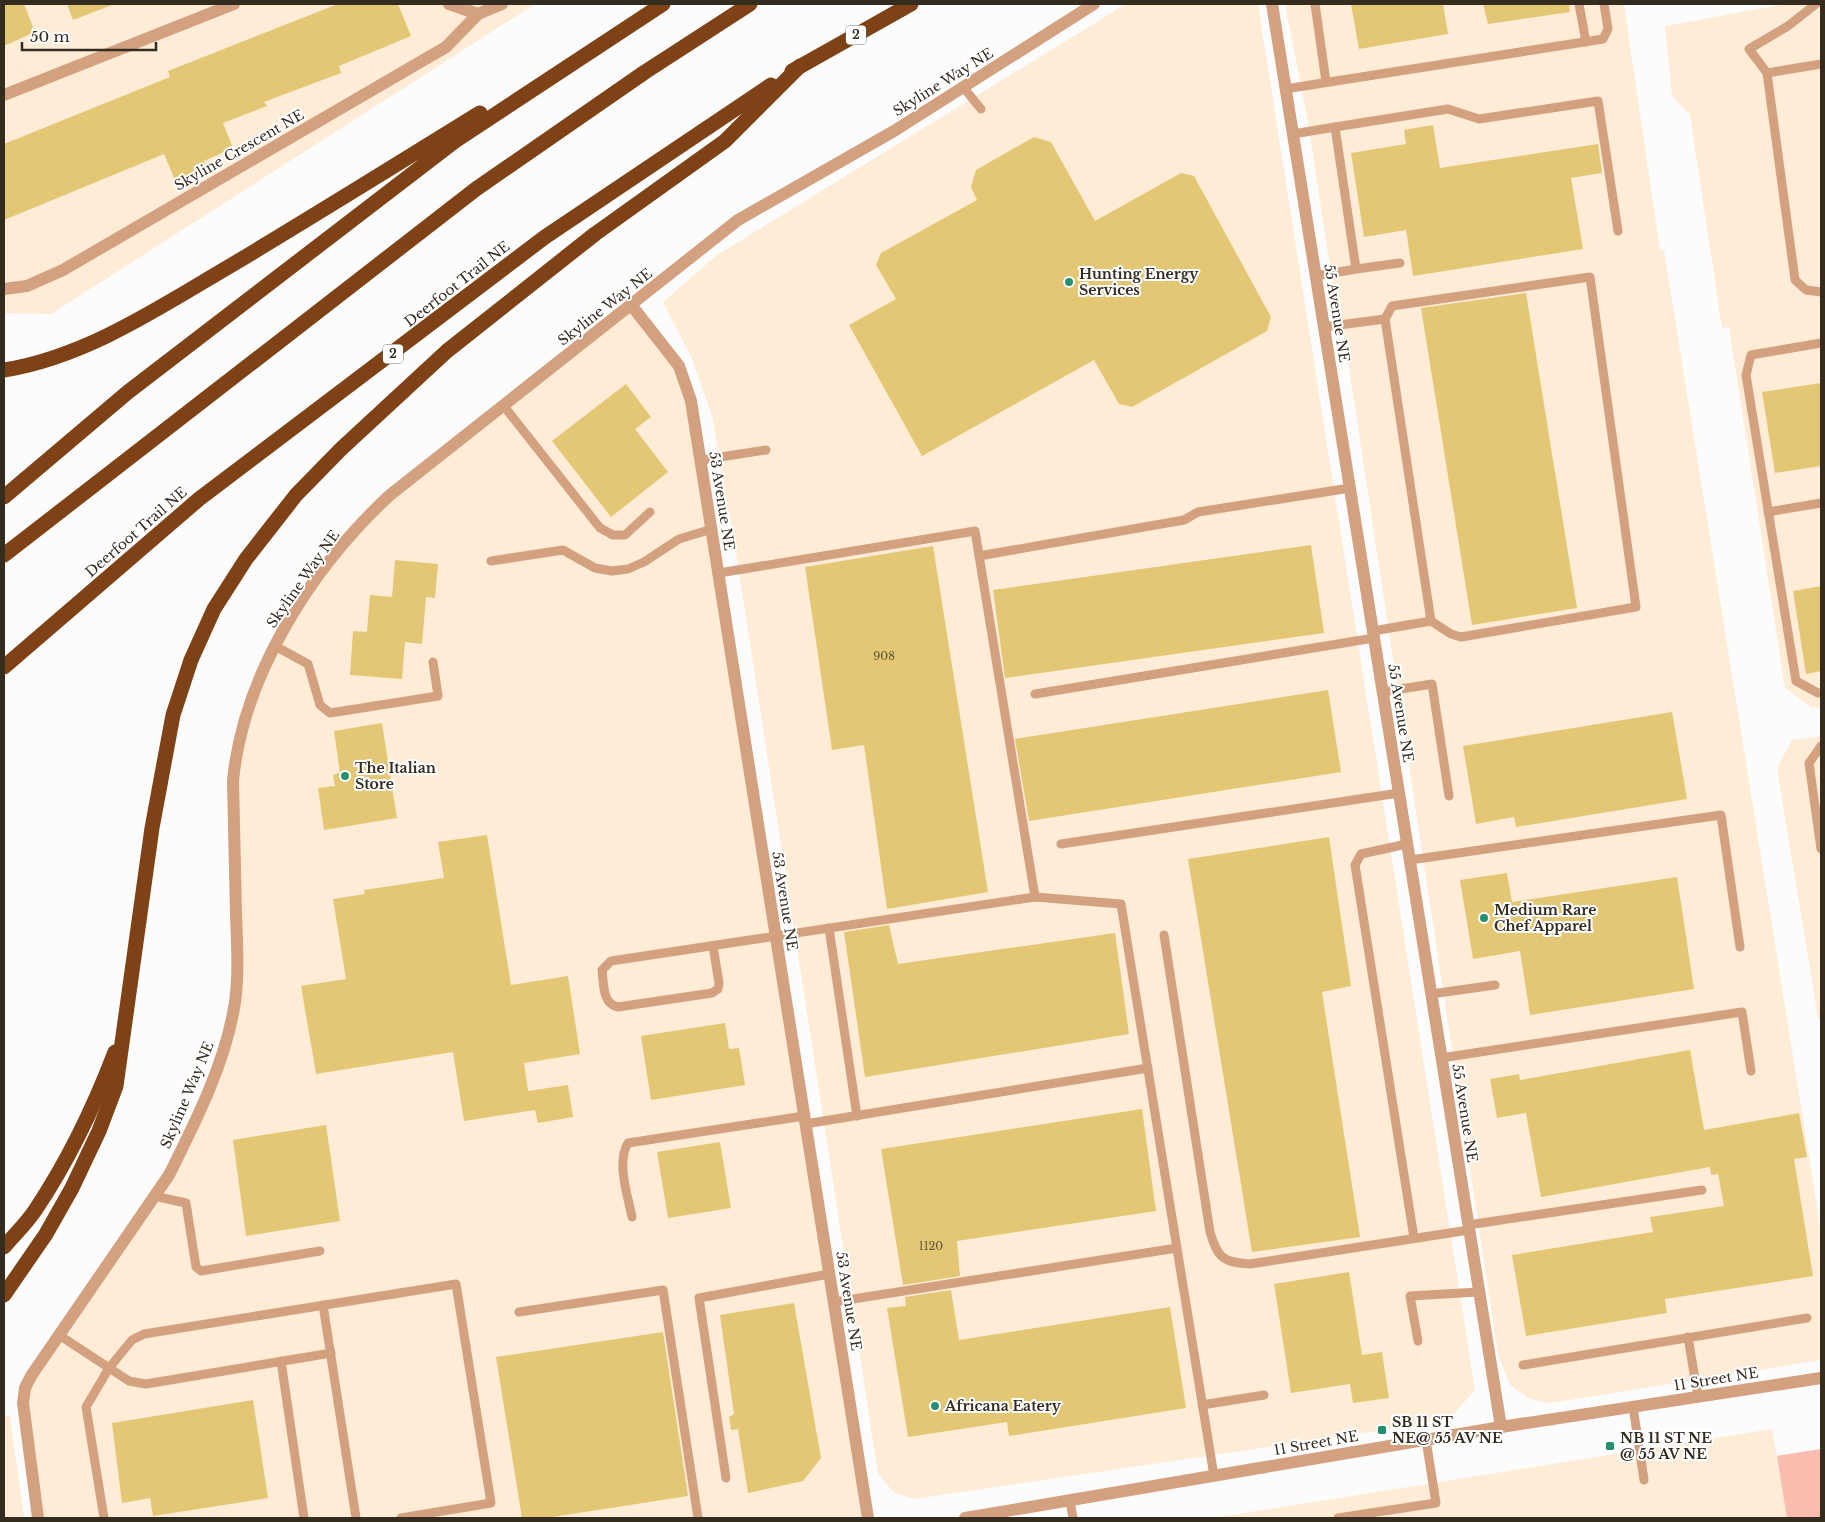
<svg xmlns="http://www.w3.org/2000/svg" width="1825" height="1522" font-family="'Libre Baskerville',serif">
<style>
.built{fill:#feecd6}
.green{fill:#f9bcae}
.building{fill:#e4c775}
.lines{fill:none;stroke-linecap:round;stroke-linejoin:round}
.service{stroke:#d3a080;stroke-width:9}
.minor{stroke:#d3a080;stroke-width:12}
.tertiary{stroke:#d3a080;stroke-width:12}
.motorway{stroke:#7e4216;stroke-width:15}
.poi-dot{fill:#25906f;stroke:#fff;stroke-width:2}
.labels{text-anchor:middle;stroke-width:4;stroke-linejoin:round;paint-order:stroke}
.number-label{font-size:11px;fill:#615335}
.shield{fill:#fff;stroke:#726b63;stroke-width:1}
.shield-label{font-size:12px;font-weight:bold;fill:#352c20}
.street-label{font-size:14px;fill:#352c20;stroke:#fff}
.poi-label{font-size:14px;font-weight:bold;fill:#352c20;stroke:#fff;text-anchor:start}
</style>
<rect width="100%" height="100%" fill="#fbfcfb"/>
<g class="built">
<path d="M4,4H535L51,314L4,313Z"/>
<path d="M1126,4H1258L1475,1390L1451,1417L1405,1427L914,1499L893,1492L878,1473L736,553L712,416L692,359L663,302L717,255Z"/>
<path d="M1285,4H1624L1660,250H1664L1816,1200L1821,1239V1360L1550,1403L1530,1399L1510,1385L1498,1355L1339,301L1335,299L1307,117Z"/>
<path d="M1786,4H1821V707L1812,708L1785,688L1729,327L1722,328L1690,115L1672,96L1665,26Z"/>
<path d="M632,306L679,366L691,401L868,1518H38L25,1388L185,1143L235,1002L233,781L270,654L357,528Z"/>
<path d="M1821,736V1020L1818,1018L1777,768L1792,740Z"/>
<path d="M10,1416L24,1518H4V1417Z"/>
<path d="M1772,1429L1777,1456L1821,1449V1518H1213Z"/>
</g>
<path class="green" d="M1821,1449V1518H1787L1777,1456Z"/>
<g class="building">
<path d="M4,4H24L35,32L4,46Z"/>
<path d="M67,4H112V5L73,20Z"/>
<path d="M338,4H398L411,36L339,66L341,73L264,102L267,106L223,123L233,148L204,161L206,168L175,180L164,154L4,220V144L170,77L168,71Z"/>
<path d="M1351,4H1443L1448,34L1359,49Z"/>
<path d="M1483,4H1569L1570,12L1488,24Z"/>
<path d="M1433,125L1440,168L1598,144L1602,173L1571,178L1583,249L1413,276L1406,230L1364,237L1351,153L1406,144L1404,130Z"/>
<path d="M1034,137L1051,142L1095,221L1181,173L1194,176L1271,317L1267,331L1132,407L1119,404L1094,360L922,456L849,325L896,299L876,265L881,253L977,200L971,187L976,170Z"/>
<path d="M1526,293L1577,608L1472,625L1421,308Z"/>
<path d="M1821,383V466L1775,473L1762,392Z"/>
<path d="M626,384L651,417L635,429L668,472L611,517L552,441Z"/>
<path d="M1311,545L1324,633L1005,678L993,590Z"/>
<path d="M933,546L988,892L887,909L864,745L832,750L805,567Z"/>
<path d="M395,560L438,564L435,598L426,597L422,644L405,642L402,679L350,675L353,631L367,632L370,595L392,597Z"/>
<path d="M1821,586V671L1806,674L1793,591Z"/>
<path d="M1328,690L1341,772L1029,821L1015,739Z"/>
<path d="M1672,712L1687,799L1516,827L1514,817L1476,824L1463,746Z"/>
<path d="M382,723L397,818L324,830L318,788L335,786L333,775L340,773L334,731Z"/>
<path d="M487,835L511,985L568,976L580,1054L524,1063L528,1091L568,1085L573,1117L538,1123L535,1110L464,1121L453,1052L316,1074L301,986L346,979L333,899L365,894L364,890L444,878L438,842Z"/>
<path d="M1329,837L1351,986L1322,992L1360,1237L1252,1252L1188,859Z"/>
<path d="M1507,873L1512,902L1677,877L1694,989L1530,1015L1520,951L1473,959L1460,880Z"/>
<path d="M889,925L898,964L1115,933L1129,1034L865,1077L844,932Z"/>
<path d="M725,1023L729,1049L739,1048L745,1085L651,1100L641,1036Z"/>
<path d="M1690,1050L1704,1130L1799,1113L1807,1157L1794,1159L1813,1276L1665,1299L1667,1313L1526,1336L1512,1255L1653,1232L1650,1217L1724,1206L1718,1174L1711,1175L1710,1167L1541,1197L1526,1113L1497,1118L1490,1079L1519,1074L1520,1080Z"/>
<path d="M1142,1109L1156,1211L957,1241L960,1276L903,1285L881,1149Z"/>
<path d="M326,1125L340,1221L246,1236L233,1140Z"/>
<path d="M720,1142L731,1208L668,1218L657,1152Z"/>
<path d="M1349,1272L1362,1355L1382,1352L1389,1398L1353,1403L1350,1384L1291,1393L1274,1284Z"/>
<path d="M951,1290L959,1340L1170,1307L1186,1408L1009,1436L1007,1422L908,1437L887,1308L906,1306L905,1297Z"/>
<path d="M794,1303L821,1458L803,1481L748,1493L738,1429L731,1430L729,1417L734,1414L720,1315Z"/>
<path d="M663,1332L688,1496L546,1518H522L496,1357Z"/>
<path d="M253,1400L268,1498L153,1516L150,1498L122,1503L112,1423Z"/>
</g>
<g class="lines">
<g class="service">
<path d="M1315,4L1326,82"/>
<path d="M1579,4L1586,42"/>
<path d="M1821,64L1767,73L1795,280L1806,290L1821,292"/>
<path d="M1767,73L1749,49L1788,26L1816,4"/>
<path d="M963,87L981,109"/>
<path d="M1285,89L1603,39L1608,29L1604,4"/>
<path d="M1335,127L1448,109L1479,119L1598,101L1618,231"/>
<path d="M1293,134L1335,127L1356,269L1315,276"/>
<path d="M1356,269L1400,263"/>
<path d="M1385,319L1431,621"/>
<path d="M1324,327L1385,319L1392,306L1590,277L1636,607L1461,637L1451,634L1431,621L1373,631"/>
<path d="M1821,343L1751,355L1746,375L1796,681L1818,693H1821"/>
<path d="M503,405L600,528L613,535H625L650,512"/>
<path d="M701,460L766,450"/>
<path d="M1768,512L1821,503"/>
<path d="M979,556L1184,520L1198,512L1350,488"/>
<path d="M491,561L563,550L595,568L612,571L628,569L644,562L679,539L712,529"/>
<path d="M719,573L975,531L1035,897"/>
<path d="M275,646L308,664L320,705L330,713L438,696L433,662"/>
<path d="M1382,692L1432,684L1449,796"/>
<path d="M1035,694L1374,638"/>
<path d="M1821,746L1809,763L1821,849"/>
<path d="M1061,844L1399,793"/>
<path d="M1407,844L1361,854L1355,865L1414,1238"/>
<path d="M1410,860L1721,815L1740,947"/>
<path d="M829,928L857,1116"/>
<path d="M1164,935L1210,1232C1218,1258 1222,1262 1250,1264L1469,1230"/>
<path d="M713,946L719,983L718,989L712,993L618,1007C602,1004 604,984 602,970L611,961L1035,897L1121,904L1214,1476"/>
<path d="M1431,994L1495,985"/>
<path d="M1441,1058L1742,1012L1751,1071"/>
<path d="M805,1124L1148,1068"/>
<path d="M154,1196L186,1203L196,1267L201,1271L320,1251"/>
<path d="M632,1217C628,1196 616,1163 628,1143L804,1116"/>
<path d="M1468,1225L1702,1190"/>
<path d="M834,1302L1177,1248"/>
<path d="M323,1305L356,1518"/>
<path d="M519,1312L663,1290L698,1518"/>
<path d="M59,1335L129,1381L146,1384L331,1353"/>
<path d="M1688,1337L1698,1397"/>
<path d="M1418,1341L1410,1296L1479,1292"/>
<path d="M281,1361L304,1518"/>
<path d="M1523,1365L1807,1318"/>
<path d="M1202,1405L1264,1395"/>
<path d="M1633,1407L1644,1480"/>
<path d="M726,1478L699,1298L829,1274"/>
<path d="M1070,1501L1073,1518"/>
<path d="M104,1518L86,1407L109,1368L132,1340L144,1334L456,1284L491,1503L401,1518"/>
<path d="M1338,1518L1436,1503L1426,1440"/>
</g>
<g class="minor">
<path d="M449,4L478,14"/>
<path d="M1272,4L1501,1427"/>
<path d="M4,95L234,4"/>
<path d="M4,289L27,286L63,270L446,47L478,14L502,4"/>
<path d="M632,306L679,366L691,401L868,1518"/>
<path d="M38,1518L23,1403L25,1388L31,1376L169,1175C196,1121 226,1062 235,1002C239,973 237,943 236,914C235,870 234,825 233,781C243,674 313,566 390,495L738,220L894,131L1094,4"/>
</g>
<path class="tertiary" d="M965,1518L1501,1427L1821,1378"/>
<g class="motorway">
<path d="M792,71L911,4"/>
<path d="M4,370C86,357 160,307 230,266C314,216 397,164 480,113"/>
<path d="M4,497L128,392L455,141L663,4"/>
<path d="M4,555L476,189L645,72L750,4"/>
<path d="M4,667L199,499L545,237L771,85"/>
<path d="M4,1247C14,1235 27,1223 36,1209C68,1161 94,1107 115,1052"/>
<path d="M4,1295L46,1234L72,1188L99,1131L116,1086L152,828L173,715L191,660L214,609L246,559L296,495L341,449L447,351L595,234L725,141L800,66"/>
</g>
</g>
<g class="poi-dot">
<circle cx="1069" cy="282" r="5"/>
<circle cx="345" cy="776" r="5"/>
<circle cx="1484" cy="918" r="5"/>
<circle cx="935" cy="1406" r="5"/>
<rect x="1377" y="1425" width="10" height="10" rx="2.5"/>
<rect x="1605" y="1441" width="10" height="10" rx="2.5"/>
</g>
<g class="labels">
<g class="number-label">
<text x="884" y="660">908</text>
<text x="931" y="1250">1120</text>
</g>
<g class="shield">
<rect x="846" y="25.5" width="20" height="19" rx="4"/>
<rect x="383" y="344.5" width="20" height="19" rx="4"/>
</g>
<g class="shield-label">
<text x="856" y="39">2</text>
<text x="393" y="358">2</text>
</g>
<g class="street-label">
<text transform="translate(943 82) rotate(-32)" y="5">Skyline Way NE</text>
<text transform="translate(239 150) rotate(-30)" y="5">Skyline Crescent NE</text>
<text transform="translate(457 284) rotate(-38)" y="5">Deerfoot Trail NE</text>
<text transform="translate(605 307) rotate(-38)" y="5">Skyline Way NE</text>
<text transform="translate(1337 313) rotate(81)" y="5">55 Avenue NE</text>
<text transform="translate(722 501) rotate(81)" y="5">53 Avenue NE</text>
<text transform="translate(136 532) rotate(-41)" y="5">Deerfoot Trail NE</text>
<text transform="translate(303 579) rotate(-55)" y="5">Skyline Way NE</text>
<text transform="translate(1401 713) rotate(81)" y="5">55 Avenue NE</text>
<text transform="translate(785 901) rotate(81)" y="5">53 Avenue NE</text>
<text transform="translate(187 1095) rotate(-67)" y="5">Skyline Way NE</text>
<text transform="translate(1465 1113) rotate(81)" y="5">55 Avenue NE</text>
<text transform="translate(849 1301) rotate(81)" y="5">53 Avenue NE</text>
<text transform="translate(1716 1379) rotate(-9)" y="5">11 Street NE</text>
<text transform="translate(1316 1443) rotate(-10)" y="5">11 Street NE</text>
</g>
<g class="poi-label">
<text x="1079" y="279">Hunting Energy<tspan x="1079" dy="16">Services</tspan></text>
<text x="355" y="773">The Italian<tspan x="355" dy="16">Store</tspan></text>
<text x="1494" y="915">Medium Rare<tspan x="1494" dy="16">Chef Apparel</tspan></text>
<text x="945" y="1411">Africana Eatery</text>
<text x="1392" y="1427">SB 11 ST<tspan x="1392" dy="16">NE@ 55 AV NE</tspan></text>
<text x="1620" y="1443">NB 11 ST NE<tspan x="1620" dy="16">@ 55 AV NE</tspan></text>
</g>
</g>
<rect width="1825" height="1522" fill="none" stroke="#352c20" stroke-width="10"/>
<path d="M22 42v8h134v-8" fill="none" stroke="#352c20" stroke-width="2.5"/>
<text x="30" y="42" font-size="15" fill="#352c20" stroke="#ffffff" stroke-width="4" paint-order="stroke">50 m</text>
</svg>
